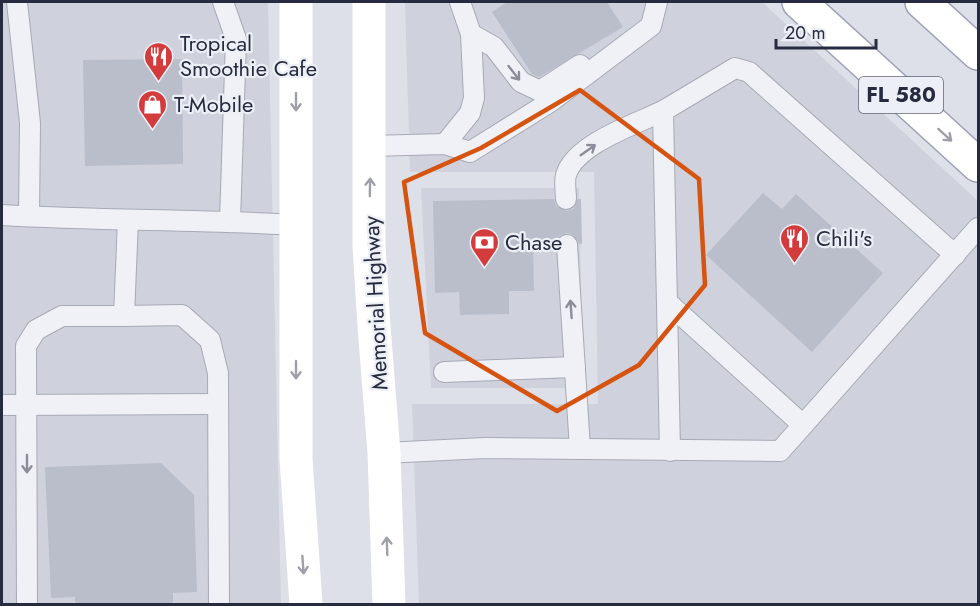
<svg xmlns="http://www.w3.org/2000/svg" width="980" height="606" font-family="Jost,sans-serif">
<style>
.built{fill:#cfd2dd}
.building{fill:#babecb}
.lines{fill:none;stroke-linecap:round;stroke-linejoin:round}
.lane-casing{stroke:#a6aab5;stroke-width:22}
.primary-casing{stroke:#9ca2b4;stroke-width:36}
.lane{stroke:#f0f1f6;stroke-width:20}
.secondary{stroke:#fff;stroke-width:33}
.primary{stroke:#fff;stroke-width:33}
.oneway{stroke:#8b8e9a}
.oneway2{stroke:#9da0a9}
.marked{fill:none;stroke:#d55411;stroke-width:4.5;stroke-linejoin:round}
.labels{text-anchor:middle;stroke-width:4.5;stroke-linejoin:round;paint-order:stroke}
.shield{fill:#eceff5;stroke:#616676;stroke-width:1.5}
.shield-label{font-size:21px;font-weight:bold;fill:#262b3f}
.poi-label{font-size:22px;fill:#262b3f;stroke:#eceff5;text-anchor:start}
.street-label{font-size:22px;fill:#262b3f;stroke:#eceff5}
</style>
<rect width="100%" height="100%" fill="#dde0e8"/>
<g class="built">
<path d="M2,2H268L281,604H2Z"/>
<path d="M405,2H762L978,201V604H419L412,404H598L594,172H410Z"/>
<path d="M421,188H579L583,388H431Z"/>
</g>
<g class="building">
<path d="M507,2H607L623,27L539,77L532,74L492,12Z"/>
<path d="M182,59L183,164L85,166L83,60Z"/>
<path d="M763,193L782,209L796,194L883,273L812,352L706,255Z"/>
<path d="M554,199L556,206L566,211L573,209L578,199H581L582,244H579L573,235L567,233L560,235L555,245H533L534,291H509V314L460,315L459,292L435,293L433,201Z"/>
<path d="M161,463L194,495L197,592L173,593V604H75V597L51,598L45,467Z"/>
</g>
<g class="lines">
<defs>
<g id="lane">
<path d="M17,2L30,123L29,216"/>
<path d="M223,2L236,39L230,221"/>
<path d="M471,34L494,47L521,82L540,91L580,65"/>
<path d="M445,144L470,113L474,98L471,34L460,2"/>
<path d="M370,146L445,144L470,152L550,102L651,26L657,2"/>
<path d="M566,199C566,192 564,182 566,175C575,144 636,124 663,111"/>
<path d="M2,215C100,221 198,219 296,225"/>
<path d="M128,220L124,316L182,315L210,340L218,373L219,604"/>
<path d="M567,245L580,449"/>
<path d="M667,302L803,425"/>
<path d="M444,372L575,367"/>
<path d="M2,405L218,404"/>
<path d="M670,451L663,111L735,68L749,72L955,255"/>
<path d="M384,453L485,448L780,451L978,228"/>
<path d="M27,604L26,346L36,330L62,316H124"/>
</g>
<g id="primary">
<path d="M799,2L978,165"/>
<path d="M922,2L978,53"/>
</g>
</defs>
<use href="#lane" class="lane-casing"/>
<use href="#primary" class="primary-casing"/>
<use href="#lane" class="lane"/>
<g class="secondary">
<path d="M296,2V459L306,604"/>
<path d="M369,2V246L374,326L384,453L389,604"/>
</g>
<use href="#primary" class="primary"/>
</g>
<defs><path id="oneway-shaft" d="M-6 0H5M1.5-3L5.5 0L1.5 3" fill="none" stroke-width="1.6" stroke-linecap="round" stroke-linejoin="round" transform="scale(1.5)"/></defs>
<g class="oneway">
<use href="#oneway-shaft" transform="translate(514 73) rotate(52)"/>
<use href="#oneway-shaft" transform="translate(588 150) rotate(-35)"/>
<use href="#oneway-shaft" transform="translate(571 309) rotate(-94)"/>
<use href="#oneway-shaft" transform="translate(27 464) rotate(90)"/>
</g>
<g class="oneway2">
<use href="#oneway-shaft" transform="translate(296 102) rotate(90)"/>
<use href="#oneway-shaft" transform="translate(945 135) rotate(42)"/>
<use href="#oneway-shaft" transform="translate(370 187) rotate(-89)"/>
<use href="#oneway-shaft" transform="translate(296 370) rotate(90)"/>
<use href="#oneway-shaft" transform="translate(387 546) rotate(-92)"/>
<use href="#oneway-shaft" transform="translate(303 565) rotate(86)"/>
</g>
<path class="marked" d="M580,90L699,179L705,285L639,365L557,411L425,333L404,182L481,148Z"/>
<defs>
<symbol id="restaurant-pin" viewBox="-11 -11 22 30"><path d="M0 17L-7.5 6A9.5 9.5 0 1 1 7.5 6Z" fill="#d43b3c" stroke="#eceff5"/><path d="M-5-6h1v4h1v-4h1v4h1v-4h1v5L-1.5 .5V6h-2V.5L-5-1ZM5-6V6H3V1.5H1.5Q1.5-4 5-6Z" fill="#fff"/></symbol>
<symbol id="shop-pin" viewBox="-11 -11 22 30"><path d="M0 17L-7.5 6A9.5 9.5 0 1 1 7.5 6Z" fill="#d43b3c" stroke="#eceff5"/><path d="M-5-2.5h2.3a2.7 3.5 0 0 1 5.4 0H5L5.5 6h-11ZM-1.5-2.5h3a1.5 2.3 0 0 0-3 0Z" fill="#fff"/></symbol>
<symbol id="bank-pin" viewBox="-11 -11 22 30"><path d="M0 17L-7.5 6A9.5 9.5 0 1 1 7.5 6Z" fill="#d43b3c" stroke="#eceff5"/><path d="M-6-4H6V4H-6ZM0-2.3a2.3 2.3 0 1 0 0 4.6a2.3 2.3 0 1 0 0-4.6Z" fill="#fff"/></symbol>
</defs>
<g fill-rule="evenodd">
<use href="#restaurant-pin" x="142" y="40" width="33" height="45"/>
<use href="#shop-pin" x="136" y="88" width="33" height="45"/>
<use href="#restaurant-pin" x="778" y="222" width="33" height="45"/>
<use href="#bank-pin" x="468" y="226" width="33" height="45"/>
</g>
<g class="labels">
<rect class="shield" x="859" y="77" width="84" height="36" rx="4.5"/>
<g class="shield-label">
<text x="901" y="102">FL 580</text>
</g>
<g class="poi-label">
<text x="180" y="51">Tropical<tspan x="180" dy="25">Smoothie Cafe</tspan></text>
<text x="174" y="112">T-Mobile</text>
<text x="816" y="246">Chili's</text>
<text x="505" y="250">Chase</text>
</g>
<g class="street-label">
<text transform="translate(375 303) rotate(-93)" y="8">Memorial Highway</text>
</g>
</g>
<rect width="980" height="606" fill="none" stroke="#262b3f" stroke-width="6"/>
<path d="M776 39v9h100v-9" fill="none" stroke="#262b3f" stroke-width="3"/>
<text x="785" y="39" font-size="18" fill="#262b3f" stroke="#eceff5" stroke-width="4.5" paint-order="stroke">20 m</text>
</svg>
